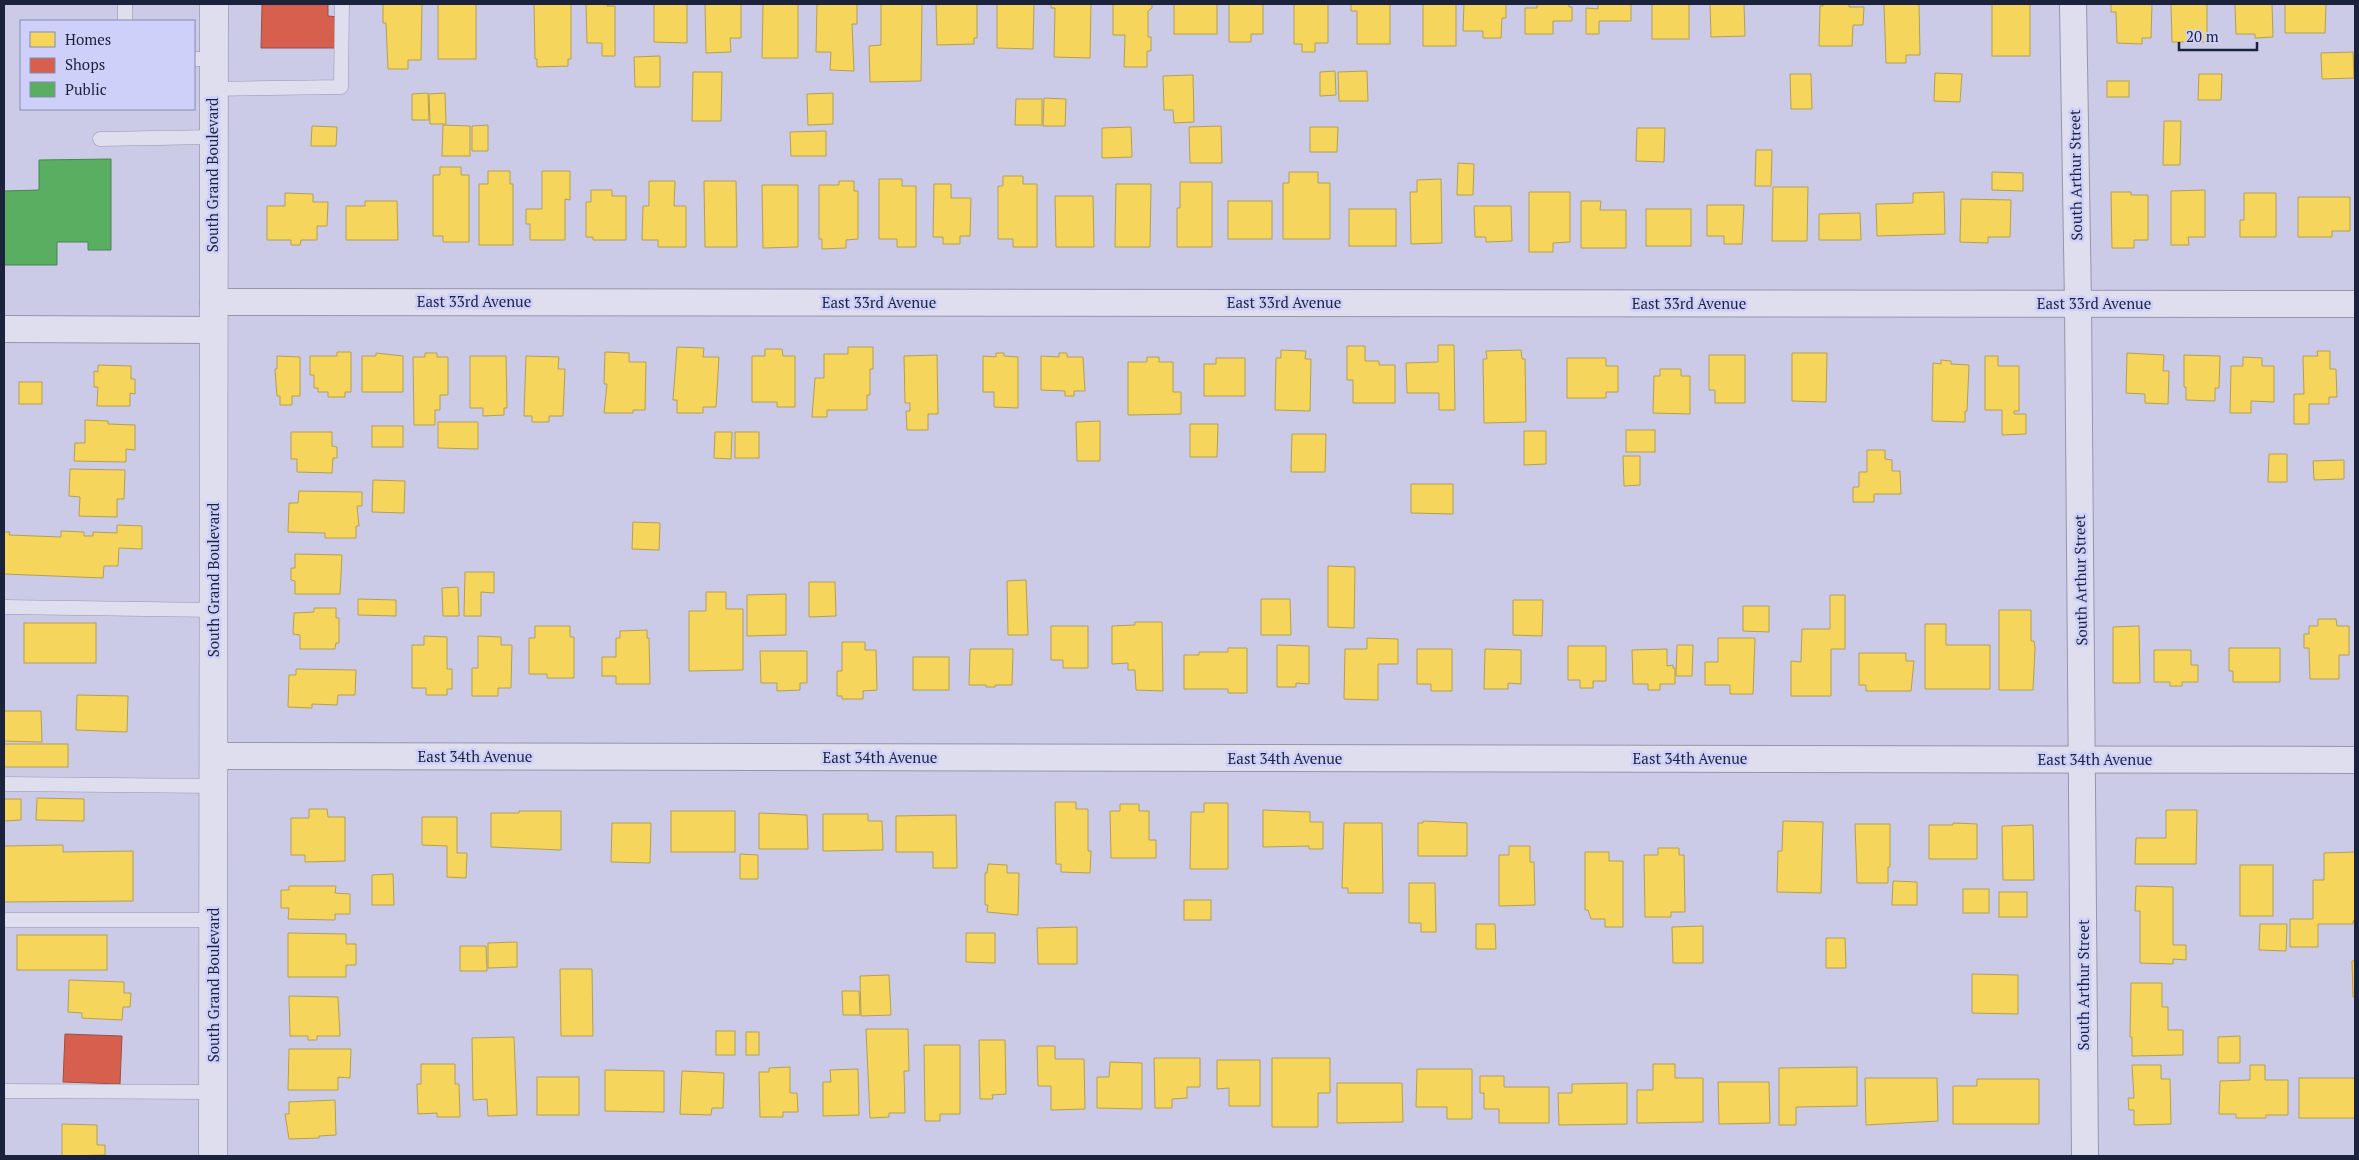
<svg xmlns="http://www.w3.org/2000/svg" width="2359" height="1160" font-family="'PT Serif',serif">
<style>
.homes{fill:#f6d55c;stroke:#b4a052}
.shops{fill:#d6604d;stroke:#9e4e48}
.public{fill:#5aae61;stroke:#478456}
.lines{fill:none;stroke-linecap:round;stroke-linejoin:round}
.service-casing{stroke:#9596ac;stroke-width:15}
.minor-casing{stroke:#9596ac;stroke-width:28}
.secondary-casing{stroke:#84879c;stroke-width:29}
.service{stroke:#dedeee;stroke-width:14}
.minor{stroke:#dedeee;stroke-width:26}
.secondary{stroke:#dedeee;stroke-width:28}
.labels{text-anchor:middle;stroke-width:5;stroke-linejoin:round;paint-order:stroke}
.street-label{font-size:15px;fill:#1b233c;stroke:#cfd0f9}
</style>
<rect width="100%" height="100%" fill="#cbcbe7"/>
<g class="homes">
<path d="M383,4H422L421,60H408V69H388L386,23H383Z"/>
<rect x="438" y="4" width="38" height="55"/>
<path d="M534,4H571V59H568V66L537,67V59H535Z"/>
<path d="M586,4H607V6H615V56H602V43H587Z"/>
<path d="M654,4H687V43L654,42Z"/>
<path d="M705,4H741V38H730L731,52L706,53Z"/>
<path d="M763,4H798V58H762Z"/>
<path d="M817,4H857V24H852L854,71L830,70L831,52H816Z"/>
<path d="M881,4H922L921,81L870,82L869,46L881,45Z"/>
<path d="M936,4H977V38H974V44L937,45Z"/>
<path d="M997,4H1034L1033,49L997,48Z"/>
<path d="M1051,4H1091L1090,58L1054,57L1055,8H1051Z"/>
<path d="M1113,4H1152V8L1148,11V37H1151V51H1147V67H1124L1125,35H1113Z"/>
<rect x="1174" y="4" width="43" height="30"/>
<path d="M1229,4H1263V34H1251V42H1229Z"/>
<path d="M1296,4H1328V43H1315V52H1302V44H1294V5Z"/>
<path d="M1351,4H1390V44H1357V11H1351Z"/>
<path d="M1424,4H1456V46H1423V6Z"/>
<path d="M1464,4H1506V18H1502L1501,38H1483V31H1463Z"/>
<path d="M1537,4H1569V7H1572V21H1553V34H1525V8H1537Z"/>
<path d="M1598,4H1631V21H1599V34H1586V8L1598,9Z"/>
<rect x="1652" y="4" width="37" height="35"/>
<path d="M1710,4H1744L1745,36L1711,37Z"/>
<path d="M1823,4H1849V7H1864L1863,25H1853L1852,46H1819L1820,6H1823Z"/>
<path d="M1884,4H1919L1920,55H1906V63H1886Z"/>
<rect x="1992" y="4" width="38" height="52"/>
<path d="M2111,4H2152L2151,38H2142V44L2117,43L2116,12H2111Z"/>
<path d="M2171,4H2207V42H2172Z"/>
<path d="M2235,4H2272L2273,37L2255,38V34H2236Z"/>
<path d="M2285,4H2326L2325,33H2285Z"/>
<path d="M2353,52L2354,78L2322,79L2321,53Z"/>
<path d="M660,56V87H635L634,57Z"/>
<path d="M1335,71L1336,95L1320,96V72Z"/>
<path d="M1367,71L1368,101H1339L1338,72Z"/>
<path d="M693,72H722L721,121H692Z"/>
<path d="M1935,73L1962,74L1960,102L1934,101Z"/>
<path d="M1790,74H1811L1812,109H1791Z"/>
<path d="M2199,74H2222L2221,100H2198Z"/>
<path d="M1193,75L1194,122L1174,123L1173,110H1164L1163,76Z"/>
<rect x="2107" y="81" width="22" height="16"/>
<path d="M428,93L429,120H412V94Z"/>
<path d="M445,93L446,124H430L429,94Z"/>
<path d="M833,93V124L808,125L807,94Z"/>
<path d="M1044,98L1066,99L1065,126H1043Z"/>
<path d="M1016,99H1042V125H1015Z"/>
<path d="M2164,121H2181L2180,165H2163Z"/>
<path d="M443,125L470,126V156H442Z"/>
<path d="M488,125V151H472V126Z"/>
<path d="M312,126L337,127L336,146H311Z"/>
<path d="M1221,126L1222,163H1190L1189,127Z"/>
<path d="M1131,127L1132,157L1102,158V128Z"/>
<path d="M1310,127H1338L1337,152H1310Z"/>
<path d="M1637,128H1665L1664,162L1636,161Z"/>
<path d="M826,131V156H791L790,132Z"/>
<path d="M1756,150H1772L1771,186H1755Z"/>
<path d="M1458,163L1474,164L1473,195H1457Z"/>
<path d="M440,167H461V175H469V242H443V236H433V175H440Z"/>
<path d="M488,171H510V184H513V245H479V184H488Z"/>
<path d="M542,171H570V200L565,199V240H530V224H526V209H542Z"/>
<path d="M1289,172H1318V183H1330V239H1283V183H1289Z"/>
<path d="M1992,172L2023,173V191L1992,190Z"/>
<path d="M1003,176H1023V184H1037V247H1013V239H998V186H1003Z"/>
<path d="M879,179H902V186H916V247H897V239H879Z"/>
<path d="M1441,179L1442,243L1411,244L1410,192H1417V180Z"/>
<path d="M649,181H675L674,206H686V247H658V240H642L643,206H649Z"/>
<path d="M704,181H736L737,247H705Z"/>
<path d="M839,181H854V191H858V239L846,240V248L822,249V239H819V185H839Z"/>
<path d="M1180,182H1212V247H1177V208H1180Z"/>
<path d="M934,184H951V198H971L970,236H960V244H943V237H933Z"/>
<path d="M1116,184H1151L1150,247H1115Z"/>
<path d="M762,185H798V247L763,248Z"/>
<path d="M1773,187H1808L1807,241H1772Z"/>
<path d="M591,190H612V196H626V240H593V237H586V202H591Z"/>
<path d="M2205,190V237H2188L2189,245H2171V191Z"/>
<path d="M1529,192H1570V242L1553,243V252H1529Z"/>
<path d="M1944,192L1945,234L1877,236L1876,204L1913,203V193Z"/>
<path d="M2111,192H2131V195H2148V240H2134V248H2112Z"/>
<path d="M285,193L313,194V202H328L327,226H317V240H301L300,245H291V240H267V206H285Z"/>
<path d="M2244,193H2276V237H2240V220H2244Z"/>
<path d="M1055,196H1093L1094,247H1056Z"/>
<path d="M2298,197H2350V231H2332V237H2298Z"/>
<path d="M1961,199L2011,200L2010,237H1988V243L1960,242Z"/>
<path d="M365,201H397L398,240H346V206H365Z"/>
<rect x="1228" y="201" width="44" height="38"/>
<path d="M1581,201H1601L1600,210H1626V248H1581Z"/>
<path d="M1707,205H1744L1742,244H1724V236H1707Z"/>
<path d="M1474,206H1511L1512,241L1486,242V237H1475Z"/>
<rect x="1349" y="209" width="47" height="37"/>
<rect x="1646" y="209" width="45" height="37"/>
<path d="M1860,213L1861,240H1819V214Z"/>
<path d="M1438,345H1454L1455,410H1439V393H1407L1406,363L1438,362Z"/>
<path d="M1347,346H1365V361H1379V365H1395V403H1353V380H1347Z"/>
<path d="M677,347L704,348L703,357H719L716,407H703V413H677V400H673Z"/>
<path d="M848,347H873V369H870V395H867V410H827V417H812L815,378H824V354H848Z"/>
<path d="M765,349H782L783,356H795V407H777V402H752V356H765Z"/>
<path d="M1281,350L1306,351L1305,359H1311L1310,411L1275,410L1276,358H1281Z"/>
<path d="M1521,350L1522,359H1525L1526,422L1484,423L1483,359H1487L1486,351Z"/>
<path d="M2317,351H2330V369H2336L2337,397H2329V404H2309V424H2294V394H2304L2303,356H2318Z"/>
<path d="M337,352H351V392H345V397H328V392H318V388H314V375H310V356H337Z"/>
<path d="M605,352L629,353V362H646L645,410H633V413H604L607,384H604Z"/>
<path d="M376,353L403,356V392H362V356H376Z"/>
<path d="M425,353H437V357H448V395H440V410H435V425H414L413,357H425Z"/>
<path d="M996,353H1004V356L1018,357V408L994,407V392H983V356L996,357Z"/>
<path d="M1059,353H1067V357H1083L1085,391H1074V396H1065V391L1041,390V356L1059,357Z"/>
<path d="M1792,353H1827L1826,402L1792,401Z"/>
<path d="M2127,353L2164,355L2163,371H2169L2168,404L2145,403V394L2126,393Z"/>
<path d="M937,355L938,414H928V430H907L906,411H910V403H905L904,356Z"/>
<path d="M1709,355H1745V403H1715V390H1709Z"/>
<path d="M2184,355L2220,356L2219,388H2215V401L2186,400V387H2184Z"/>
<path d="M277,356L300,357V396H292V405H280V396H277L275,369H277Z"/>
<path d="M470,356H506L507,408H504V415L483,416V408H470Z"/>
<path d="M526,356L559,357L558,369H565L563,416H549V422H532V416H524Z"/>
<path d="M1985,356H1998V366H2019V411H2014V414H2026V434L2002,435V410H1985Z"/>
<path d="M1147,357H1159V362H1173V392H1181V414L1128,415V362H1147Z"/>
<path d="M2243,357L2262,358V366H2274V402L2251,401V413H2230L2231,366H2243Z"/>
<path d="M1216,358H1245V396H1204V364H1216Z"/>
<path d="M1567,358H1606V366H1618V392H1606V398H1567Z"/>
<path d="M1941,360L1951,361V364L1969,365L1967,411H1965V422L1932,421L1933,363L1941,364Z"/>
<path d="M98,365L131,366V379H135V394L130,393V406H97L98,387H94V371L98,372Z"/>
<path d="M1660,369H1681V376H1690V414L1653,413L1654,376H1660Z"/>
<rect x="19" y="382" width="23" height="22"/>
<path d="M85,420L108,421V424L135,425V450L126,449V462L74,461L75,443H85Z"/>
<path d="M1100,421V461H1077L1076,422Z"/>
<path d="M438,422H478V449L438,448Z"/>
<path d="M1190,424H1218L1217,457H1190Z"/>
<rect x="372" y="426" width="31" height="21"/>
<rect x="1626" y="430" width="29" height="22"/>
<path d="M1524,431H1546V464L1524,465Z"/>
<path d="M291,432H332V446L337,447V458H333L332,473L297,472V459H291Z"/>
<path d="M715,432H732L731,459L714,458Z"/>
<rect x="735" y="432" width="24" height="26"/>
<path d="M1292,434H1326L1325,472H1291Z"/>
<path d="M1867,450H1885V459L1892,460V471H1900L1901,494H1874V502H1853V487H1859V472H1867Z"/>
<path d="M2269,454H2287V482H2268Z"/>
<path d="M1623,456H1640V485L1624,486Z"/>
<path d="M2344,460V479L2314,480L2313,461Z"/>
<path d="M70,469L125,470L124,499H117V517L79,516L80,497L69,496Z"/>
<path d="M373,480L405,481L404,513L372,512Z"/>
<path d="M1411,484H1453V514L1411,513Z"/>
<path d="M299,491L362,492V506H357L359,526H356V538H325V533L288,532L289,503H298Z"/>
<path d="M633,522L660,523L659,550L632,549Z"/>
<path d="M117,525L142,526V549L119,548L118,566H104L103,578L4,574V532H10L9,535L61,537V531L84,532V536H93V532L117,533Z"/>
<path d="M295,554L342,555L340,594H295V581L291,580V568H295Z"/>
<path d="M1328,566L1355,567L1354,628L1328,627Z"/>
<path d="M465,572H494V593L481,592V616H464Z"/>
<path d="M1026,580L1028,635H1008L1007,581Z"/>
<path d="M809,582H835L836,616L809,617Z"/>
<path d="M458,587L459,616H443L442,588Z"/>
<path d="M706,592H726V609H743V670L689,671V611H706Z"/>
<path d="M786,594V635L747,636V595Z"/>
<path d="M1830,595H1845V649H1831V696H1791V661L1801,662L1802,629H1830Z"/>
<path d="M358,599L396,600V616L358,615Z"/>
<path d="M1261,599H1290L1291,635H1261Z"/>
<path d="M1513,600H1543L1542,636L1513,635Z"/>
<path d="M1743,606H1769V632L1743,631Z"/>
<path d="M314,608H336V618H339V643H336L335,649H300V635L293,634L294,613L314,612Z"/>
<path d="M1999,610H2031V641H2034L2035,648L2033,690H1999Z"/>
<path d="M2318,619H2336L2337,626H2349V655H2339V679H2310L2309,648H2304V634H2309V626H2318Z"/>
<path d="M1135,622H1162L1163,691L1136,690L1135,670H1128V663L1112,664V626L1135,625Z"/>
<rect x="24" y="623" width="72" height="40"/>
<path d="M1925,624H1946V645H1990V689H1925Z"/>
<path d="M535,626H570V637H574V678H547V674H529V638H535Z"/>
<path d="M1051,626H1088V668H1063V660H1051Z"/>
<path d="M2139,626L2140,683H2113V627Z"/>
<path d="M647,630V638H649L650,684H616V676H602V657H616V638H620V631Z"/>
<path d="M424,636L447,637V669H452V689H447V695H426V688H412V645H424Z"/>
<path d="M478,636L501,637V645H512L511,688H498V696H472V668H478Z"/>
<path d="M1367,638L1398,639V664H1378V700L1344,699L1345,649H1367Z"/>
<path d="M1718,638H1755L1753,694H1730V685H1705V662H1718Z"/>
<path d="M842,642H865V650H876L877,690L863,691V699H842V696H837V671H842Z"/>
<path d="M1277,645L1309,646V684L1296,683V687H1277Z"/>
<path d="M1677,645H1693L1692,676H1676Z"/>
<path d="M1568,646H1606V681H1593V688H1580V680H1568Z"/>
<path d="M1228,648H1247V693H1228V689H1184V655H1199V652H1228Z"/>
<path d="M2229,648H2280V682H2233V671H2229Z"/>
<path d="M970,649H1013L1012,685H995V687H986V685H969Z"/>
<path d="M1417,649H1452V691H1431V684H1417Z"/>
<path d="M1485,649L1521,650V684L1508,683V689H1484Z"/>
<path d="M1667,649V666L1673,665V668H1675V684H1660V690H1648V684H1633L1632,650Z"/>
<path d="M2154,650H2191V665H2198V682H2182V686H2170V682H2154Z"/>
<path d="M760,651H807V683H800V690L777,691V683H761Z"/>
<path d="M1859,653H1906V661H1914L1911,691H1866V685H1859Z"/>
<rect x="913" y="657" width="36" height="33"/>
<path d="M296,669L356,670L355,695H338L337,705L312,704V708L288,707L289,675H296Z"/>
<path d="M77,695L128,696L127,732L76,730Z"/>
<path d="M4,711H41L42,742L4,741Z"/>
<rect x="4" y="744" width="64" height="23"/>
<path d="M37,798L84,799V821L36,820Z"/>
<path d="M4,799H21V820L4,821Z"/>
<path d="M1055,802H1076V809H1088V851H1091L1090,873L1061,872V864H1056Z"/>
<path d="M1204,803H1228V869H1190L1191,812H1204Z"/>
<path d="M1120,804H1139V811H1149V840H1156V858H1111L1110,811H1120Z"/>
<path d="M309,809H327L328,817H345V861L305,862V855H291V818H309Z"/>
<path d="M1263,810L1310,812V822H1323V849H1309V846L1263,847Z"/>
<path d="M2166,810H2197L2196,864H2135L2136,838H2166Z"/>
<path d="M519,811H561V850L491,847V813H519Z"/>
<rect x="671" y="811" width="64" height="41"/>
<path d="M759,813L807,815L808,849H759Z"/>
<path d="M823,814H868V821H882L883,850L823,851Z"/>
<path d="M956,815L957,868H933V852H896V816Z"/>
<path d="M422,817H457V853H467L466,878L447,877V846L422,845Z"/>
<path d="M1423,821L1467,823V856H1418V823H1423Z"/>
<path d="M1783,821L1823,822L1821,893L1777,892L1778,851H1782Z"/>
<path d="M612,823H651L650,863L611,862Z"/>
<path d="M1344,823H1382L1383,893H1348V888H1342Z"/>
<path d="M1953,823L1977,824V859H1929V825H1953Z"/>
<path d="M1855,824H1890V867H1888V883H1857Z"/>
<path d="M2033,825L2034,880H2003L2002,826Z"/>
<path d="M63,845V852L133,851V901L4,902V846Z"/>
<path d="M1509,846H1530V862H1534L1535,905L1499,906V855H1509Z"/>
<path d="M1658,848H1679V855H1684L1685,912H1671V917H1645L1644,855H1658Z"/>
<path d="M1585,852H1609V861H1623V927H1605V919H1591L1588,910H1585Z"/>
<path d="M2355,852V921H2353V924H2318V947H2290V919H2313V880H2324V853Z"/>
<path d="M740,854L758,855V879H740Z"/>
<path d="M988,864L1007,865V873H1019L1018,915L987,912L988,905H985V873H987Z"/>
<rect x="2240" y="865" width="33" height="51"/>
<path d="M393,874L394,905H372V875Z"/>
<path d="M1893,881L1917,882V905H1892Z"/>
<path d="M1409,883H1435L1436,932H1421V923H1409Z"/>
<path d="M289,886H336L335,893L350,894V914H335V920L288,919L289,908H281V890H289Z"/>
<path d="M2136,886L2173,887V945H2186V960L2173,959V964L2140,963V911H2135Z"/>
<rect x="1963" y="889" width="26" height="24"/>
<rect x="1999" y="892" width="28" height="25"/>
<rect x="1184" y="900" width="27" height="20"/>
<path d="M1476,924H1495L1496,949H1476Z"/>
<path d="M2260,924H2287L2286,951L2259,950Z"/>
<path d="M1703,926V963H1673L1672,927Z"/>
<path d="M1077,927V964H1038L1037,928Z"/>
<path d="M288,933L346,934V944H356V965H346V977H288Z"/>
<path d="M966,933H995V963L966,962Z"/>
<rect x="17" y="935" width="90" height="35"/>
<path d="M1826,938H1845L1846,968H1826Z"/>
<path d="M517,942V967L488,968V943Z"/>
<path d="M460,946H486L487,971H460Z"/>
<path d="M2352,961H2355V997H2353Z"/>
<path d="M560,969H592L593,1036H561Z"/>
<path d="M1972,974L2018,975V1014L1972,1013Z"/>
<path d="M889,975L891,1015L861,1016L860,976Z"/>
<path d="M69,980L124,982V993H131L130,1007H123L122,1020L82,1018V1013L68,1012Z"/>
<path d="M2131,983H2162V1007H2168V1030H2183V1055L2132,1056V1037H2130Z"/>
<path d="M842,991H859L860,1015H843Z"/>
<path d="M289,996L338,997L340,1036H317V1040H308V1036H290Z"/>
<path d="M866,1029H908L909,1071H904L905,1113H889V1117L870,1118Z"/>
<rect x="716" y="1031" width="19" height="24"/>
<rect x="746" y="1032" width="13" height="23"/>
<path d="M2240,1036V1063H2218V1037Z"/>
<path d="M514,1037L517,1115L488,1116L487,1099L473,1100L472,1038Z"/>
<path d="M979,1040H1005L1006,1094L992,1095L993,1099H980Z"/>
<path d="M924,1045H960V1114H940V1121H925Z"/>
<path d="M1037,1046H1055V1059H1084L1085,1109L1051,1110V1086H1038Z"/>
<path d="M289,1049H351L350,1078L338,1077V1090H288Z"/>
<path d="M1154,1058H1200V1087H1187V1098L1172,1099V1108H1155Z"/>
<path d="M1272,1058H1330V1093H1318V1127H1272Z"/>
<path d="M1217,1060H1260V1106H1229V1088L1217,1089Z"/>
<path d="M1110,1062L1142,1063V1109L1097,1108V1077H1109Z"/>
<path d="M421,1064H455V1084H459L460,1117H437V1113L418,1114L417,1084H421Z"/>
<path d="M1653,1064H1675V1078H1703V1122L1637,1123V1090H1653Z"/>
<path d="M2132,1065H2161V1079H2170L2171,1124L2134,1125V1110H2129L2128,1098H2134Z"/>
<path d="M2250,1065H2265V1080H2288V1115H2266V1118H2236V1114H2219L2220,1081L2250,1080Z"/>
<path d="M790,1067V1093H797L798,1112H783V1117H760L759,1072H769V1068Z"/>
<path d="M1857,1067V1106L1796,1107V1125H1779V1068Z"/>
<path d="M858,1069L859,1115L823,1116V1082H831L830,1070Z"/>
<path d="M1417,1069H1472V1119H1447V1107H1416Z"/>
<path d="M605,1070L664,1071V1112L605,1111Z"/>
<path d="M682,1071L724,1073L723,1108H712L711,1115L680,1114Z"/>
<path d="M1480,1076H1504V1087H1549V1123H1499V1109H1484V1093H1480Z"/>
<rect x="537" y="1077" width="42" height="38"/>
<path d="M1865,1078H1937L1938,1121L1866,1125Z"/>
<rect x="2299" y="1078" width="56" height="40"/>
<path d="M1977,1079H2039V1124H1953V1086H1977Z"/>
<path d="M1718,1082H1769L1770,1123L1719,1124Z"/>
<path d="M1337,1083H1402L1403,1122L1337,1123Z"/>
<path d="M1627,1083V1124L1559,1125L1558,1093H1572V1084Z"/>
<path d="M335,1100L336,1135L319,1136V1138L289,1139L285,1114H289V1102Z"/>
<path d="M62,1124L97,1125V1145H105V1155L62,1156Z"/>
</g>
<g class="shops">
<path d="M262,4H328V16L339,17V48H261Z"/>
<path d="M65,1034L122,1036L120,1084L63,1082Z"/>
</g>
<path class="public" d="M111,159V250H88V242H57V265H4V191L39,190V160Z"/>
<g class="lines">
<defs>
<g id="service">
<path d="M125,21V4"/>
<path d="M194,59H214"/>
<path d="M213,89L341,87L342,4"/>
<path d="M100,139L213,137"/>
<path d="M4,607L214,610"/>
<path d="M4,784L214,786"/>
<path d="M4,920H214"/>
<path d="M4,1091L213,1092"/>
</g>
<g id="minor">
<path d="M2073,4L2078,304L2085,1156"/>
<path d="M213,302L2355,304"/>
<path d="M4,329L214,330"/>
<path d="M214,756L2355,760"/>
</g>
<path id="secondary" d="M213,1156L214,4"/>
</defs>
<use href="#service" class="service-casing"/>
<use href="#minor" class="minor-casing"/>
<use href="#secondary" class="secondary-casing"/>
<use href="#service" class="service"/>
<use href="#minor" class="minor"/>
<use href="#secondary" class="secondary"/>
</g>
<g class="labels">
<g class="street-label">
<text transform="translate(213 175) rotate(-90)" y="5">South Grand Boulevard</text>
<text transform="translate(2076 175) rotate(-91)" y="5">South Arthur Street</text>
<text x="474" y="307">East 33rd Avenue</text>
<text x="879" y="308">East 33rd Avenue</text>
<text x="1284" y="308">East 33rd Avenue</text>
<text x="1689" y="309">East 33rd Avenue</text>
<text x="2094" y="309">East 33rd Avenue</text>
<text transform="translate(214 580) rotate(-90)" y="5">South Grand Boulevard</text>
<text transform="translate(2081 580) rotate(-91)" y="5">South Arthur Street</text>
<text x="475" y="762">East 34th Avenue</text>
<text x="880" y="763">East 34th Avenue</text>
<text x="1285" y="764">East 34th Avenue</text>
<text x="1690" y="764">East 34th Avenue</text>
<text x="2095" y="765">East 34th Avenue</text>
<text transform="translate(214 985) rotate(-90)" y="5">South Grand Boulevard</text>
<text transform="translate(2084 985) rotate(-90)" y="5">South Arthur Street</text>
</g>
</g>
<rect width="2359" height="1160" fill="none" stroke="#1b233c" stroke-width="10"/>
<rect x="20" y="20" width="175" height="90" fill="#cfd0f9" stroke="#878bad"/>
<rect x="30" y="32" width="25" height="15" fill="#f6d55c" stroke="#878bad"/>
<text x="65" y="45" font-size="15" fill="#1b233c">Homes</text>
<rect x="30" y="58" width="25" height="15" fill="#d6604d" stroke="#878bad"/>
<text x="65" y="70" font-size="15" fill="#1b233c">Shops</text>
<rect x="30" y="82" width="25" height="15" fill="#5aae61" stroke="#878bad"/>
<text x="65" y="95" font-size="15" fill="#1b233c">Public</text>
<path d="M2179 42v8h78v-8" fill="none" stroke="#1b233c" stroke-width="2.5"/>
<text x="2186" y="42" font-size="15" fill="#1b233c" stroke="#cfd0f9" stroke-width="4" paint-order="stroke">20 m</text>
</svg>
